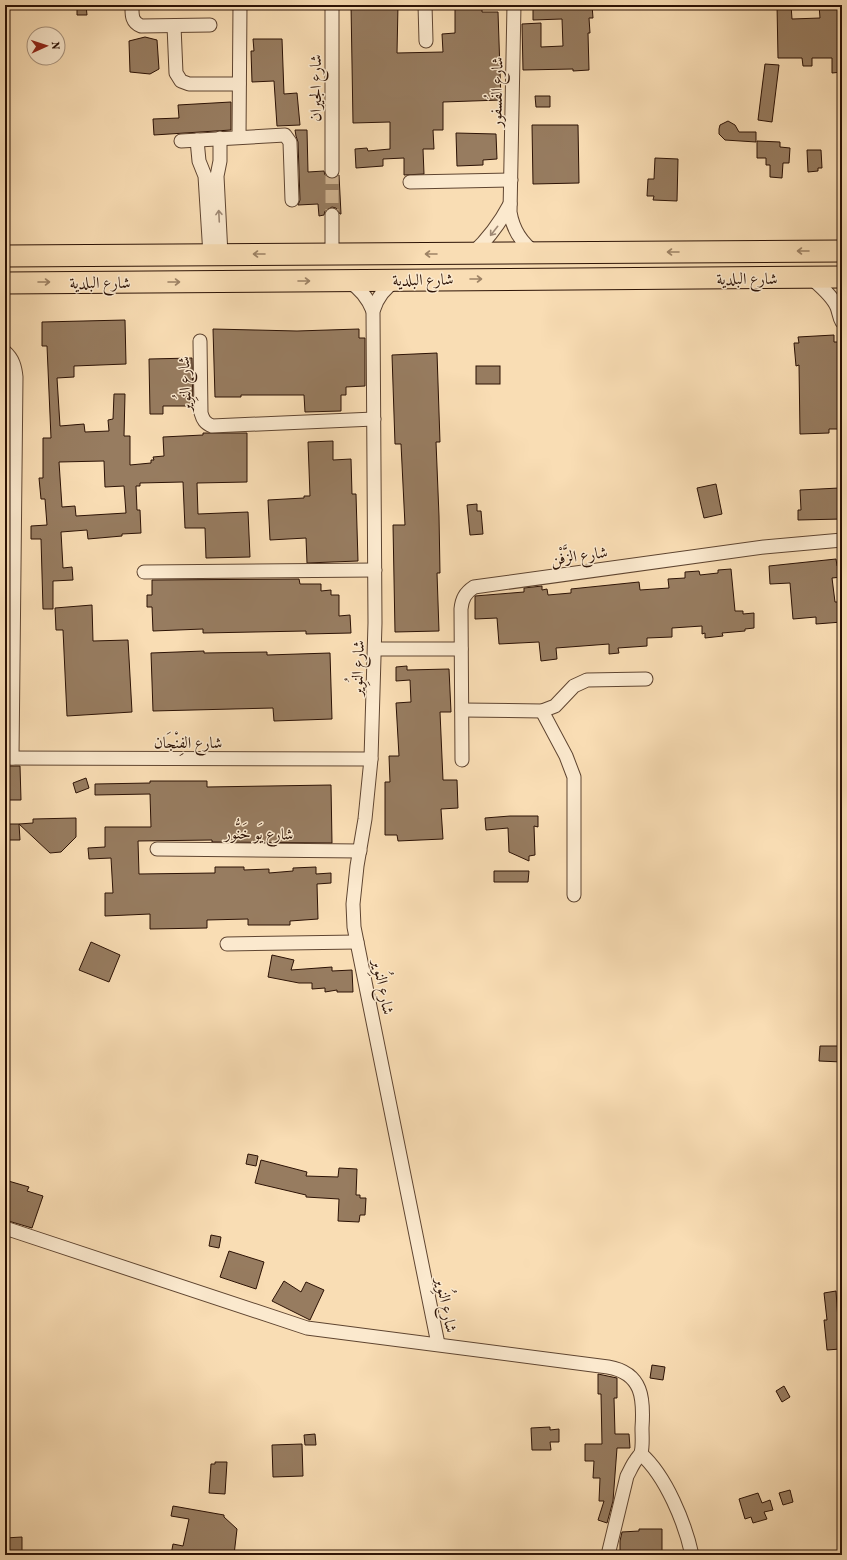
<svg xmlns="http://www.w3.org/2000/svg" width="847" height="1560" font-family="Vollkorn,Amiri,serif">
<style>
.building{fill:#977c60;stroke:#2c1205;fill-rule:evenodd}
.lines{fill:none;stroke-linecap:round;stroke-linejoin:round}
.minor-tunnel{stroke:#d0b491;stroke-width:13;stroke-dasharray:13 6;stroke-linecap:butt}
.minor-casing{stroke:#5f4531;stroke-width:15}
.primary-casing{stroke:#2c1205;stroke-width:23}
.minor{stroke:#fbe9ce;stroke-width:13}
.primary{stroke:#f9ddb4;stroke-width:21}
.oneway{stroke:#9e8874}
.oneway2{stroke:#9d8265}
.labels{text-anchor:middle;stroke-width:3;stroke-linejoin:round;paint-order:stroke}
.street-label{font-size:16px;fill:#2c1205;stroke:#fbe9ce}
</style>
<rect width="100%" height="100%" fill="#f9ddb4"/>
<filter id="stains"><feTurbulence type="fractalNoise" baseFrequency=".005" numOctaves="4"/><feColorMatrix values="0 0 0 0 .2 0 0 0 0 .09 0 0 0 0 .02 0 0 0 .5 -.17"/></filter>
<radialGradient id="worn" r=".72"><stop offset=".6" stop-color="#630" stop-opacity="0"/><stop offset="1" stop-color="#630" stop-opacity=".3"/></radialGradient>
<g class="building">
<path d="M77,5H86L87,15H77Z"/>
<path d="M351,5H398L397,53L443,52L442,34L455,33V5H482V12H498L501,100L443,102V130H433L434,149H423L424,174L404,175V158L383,159V166L356,168L355,149L367,148L368,151L390,149V122L353,123Z"/>
<path d="M533,5H592L593,18H589L590,33H588L589,70L573,71V69L523,70L522,24L541,23V47L563,46L562,19L533,20Z"/>
<path d="M777,5H791L792,19L820,18L819,5H842V72L832,73V58H812V66H803L802,58H778Z"/>
<path d="M145,37L157,40L159,69L150,74L130,72L129,41Z"/>
<path d="M253,39H282L284,94L297,93L300,125L277,126L274,81L252,82L251,51H254Z"/>
<path d="M765,64L779,65L772,122L758,120Z"/>
<path d="M535,96H550V107H536Z"/>
<path d="M231,102V130L154,135L153,119L179,118L178,105Z"/>
<path d="M728,121L735,125L739,132H756V142L725,140L719,134V129L720,125Z"/>
<path d="M532,125H578L579,183L533,184Z"/>
<path d="M295,130H307L308,172L324,171L325,175L332,179L336,178L339,175L341,214H340L336,208L332,207L325,211L324,215L319,216L318,204L298,205L300,200L298,142L296,136Z"/>
<path d="M456,133L496,134L497,159L483,160V165L457,166Z"/>
<path d="M757,141L780,142V147L790,148L789,163H783L782,178L770,177V165H766V158H757Z"/>
<path d="M807,150H821L822,168H818V171L808,172Z"/>
<path d="M655,158L678,159L677,201L653,200L654,196H647L648,179H654Z"/>
<path d="M125,320L126,364L74,366V377L57,378L60,426L84,424L85,432L109,431L108,420L113,419L114,394H125L124,436H130V465L151,463V460H154L153,457L164,456L163,437L203,435V433H247V482L197,483L198,514L248,512L250,557L206,558L205,528H185L183,482L140,483V486H136L137,510H140L141,533L122,534V536L88,539L87,530L61,532L63,568L72,567L73,580L53,581V609H43L41,539H31V526L47,525L45,499H41L39,478H43V438H51L47,346H42V322ZM104,461L105,487L124,486L126,513L76,516L75,506L62,507L59,462Z"/>
<path d="M213,329L297,331L359,329V338H365V386L346,387V395H341V411L305,412L304,395H241V397H215Z"/>
<path d="M834,335V342H838L841,429H829V433L800,434L799,365L796,366L794,343H799L798,337Z"/>
<path d="M437,353L440,442H436L439,516L440,573H437L439,631L395,632L393,525H405L401,444H395L392,355Z"/>
<path d="M192,358L193,406H163V414H150L149,359Z"/>
<rect x="476" y="366" width="24" height="18"/>
<path d="M333,441V460L351,459L352,494H356L358,561L307,563L306,538L270,540L268,500L304,498V496H310L308,442Z"/>
<path d="M716,484L722,514L704,518L697,488Z"/>
<path d="M839,488L840,507H842V519L798,520V510H801L800,490Z"/>
<path d="M477,504V511H481L483,534L470,535L467,505Z"/>
<path d="M836,559L837,566L842,565V577L832,578L835,602H840L842,622L816,624V617L793,619L790,583L770,584L769,566Z"/>
<path d="M731,569L735,611H743V614L754,613V628L745,629V631L722,633L723,636L705,638V633L702,634V626L672,628V637L647,638V646L618,648L619,653L609,654V644L556,648L557,659L541,661L539,642L499,644L497,618L475,619V596L524,592V588L542,586V590L547,589L548,595L571,593V589L639,582L640,590L669,588L668,579L685,578V572L699,571L700,575L718,573V570Z"/>
<path d="M299,579L300,584H321V591L331,590V595H339V616L350,615L351,633L306,634V631L203,633V629L153,631L152,607H147V595H152V580Z"/>
<path d="M92,605L93,641L128,640L132,712L67,716L63,630H56L55,608Z"/>
<path d="M204,651V653L267,652V655L330,653L332,719L274,721L273,708L153,711L151,653Z"/>
<path d="M407,666V670L449,669L451,712H440L443,780H457L458,808L441,809L443,839L398,841L397,835H385V782H390L389,756H399L396,703L411,702L410,680L396,681V667Z"/>
<path d="M5,766H20L21,800H5Z"/>
<path d="M86,778L89,788L76,793L73,783Z"/>
<path d="M150,781H207V787L331,785L332,843L212,842V840L138,841L139,874L215,873V867H244V870L269,869V873L293,871V868L316,867V874L331,873V883L317,884L318,919L290,921V925H248V919L207,920V928L150,929V914L105,916V893H113L111,858L89,859L88,848L105,847V827H151L150,794L95,795V784L150,783Z"/>
<path d="M510,816H538V827L534,826L535,855L529,856V861L509,852L508,828L486,830L485,818Z"/>
<path d="M76,818V837L61,852L50,853L19,824L33,823V819Z"/>
<path d="M5,824H19L20,840H5Z"/>
<path d="M494,871H529L528,882H494Z"/>
<path d="M91,942L120,955L109,982L79,970Z"/>
<path d="M272,955L294,960L291,970L332,967V971L352,970L353,992H337V990L325,992V988L312,989V983H299L268,977Z"/>
<path d="M820,1046H842V1062L819,1061Z"/>
<path d="M248,1154L258,1156L256,1166L246,1164Z"/>
<path d="M261,1160L307,1172L306,1176L338,1177L339,1168L357,1169L356,1195H360V1198H366L365,1215H360L359,1222L338,1221L339,1199L306,1197V1195L255,1183Z"/>
<path d="M5,1180L29,1187L27,1191L43,1196L32,1228L5,1220Z"/>
<path d="M211,1235L221,1237L219,1248L209,1246Z"/>
<path d="M229,1251L264,1262L256,1289L220,1277Z"/>
<path d="M284,1281L301,1292L306,1282L324,1290L310,1320L272,1301Z"/>
<path d="M836,1291L840,1349L827,1350L824,1320H827L824,1293Z"/>
<path d="M652,1365L665,1367L663,1380L650,1378Z"/>
<path d="M598,1374L617,1378V1398H614L615,1434H629L630,1448H617L613,1501L607,1523L598,1520L604,1501H599L600,1478H593L594,1461H585V1444H602L601,1394H598Z"/>
<path d="M784,1386L790,1397L782,1402L776,1391Z"/>
<path d="M550,1427V1430L559,1429V1442H550L551,1450H532L531,1428Z"/>
<path d="M315,1434L316,1445H305L304,1435Z"/>
<path d="M302,1444L303,1476L273,1477L272,1445Z"/>
<path d="M215,1462H227L225,1494L209,1493L211,1464H215Z"/>
<path d="M790,1490L793,1502L783,1505L779,1493Z"/>
<path d="M758,1493L762,1503L770,1500L773,1510L764,1512L767,1519L753,1523L751,1517L745,1519L739,1499Z"/>
<path d="M173,1506L224,1515V1517L237,1529L234,1555H171L173,1544L183,1546L189,1519L171,1516Z"/>
<path d="M639,1529H662V1555H620V1541L622,1532L639,1531Z"/>
<path d="M22,1537V1555H5V1538Z"/>
</g>
<g class="lines">
<path class="minor-tunnel" d="M332,171V215"/>
<defs>
<g id="minor">
<path d="M132,5C132,14 131,22 141,26L210,25"/>
<path d="M332,5V171"/>
<path d="M425,5L426,41"/>
<path d="M514,5L510,212C513,230 521,243 536,253"/>
<path d="M174,26L176,73L181,81L189,84H239"/>
<path d="M239,137L240,5"/>
<path d="M220,138V161L217,176L221,255"/>
<path d="M197,140L199,161L205,176L210,255"/>
<path d="M181,141L285,135L290,142L292,200"/>
<path d="M410,182L511,180"/>
<path d="M332,254V215"/>
<path d="M472,254C488,239 500,223 510,204"/>
<path d="M810,277C819,285 832,295 837,307C839,312 839,317 842,322"/>
<path d="M348,281C361,289 368,298 373,311"/>
<path d="M396,281C384,288 377,298 373,311L375,623L371,759L365,819L357,866L353,904L354,927L357,942L438,1344"/>
<path d="M200,341L201,413C203,420 205,423 212,426L374,419"/>
<path d="M5,352C13,359 15,367 16,377L12,758"/>
<path d="M144,572L375,570"/>
<path d="M375,649H461"/>
<path d="M462,710L542,711L555,706L574,686L587,680L646,679"/>
<path d="M542,711L566,756L574,777V895"/>
<path d="M5,758L371,759"/>
<path d="M462,760L461,609C462,599 465,593 474,587L764,547L842,540"/>
<path d="M157,849L360,851"/>
<path d="M227,944L357,942"/>
<path d="M5,1228L307,1328L608,1367C643,1373 644,1399 642,1428C642,1436 643,1446 641,1453C640,1455 637,1458 636,1460C632,1465 630,1471 627,1476L608,1555"/>
<path d="M641,1454C666,1476 685,1523 692,1555"/>
</g>
<g id="primary">
<path d="M5,256L842,251"/>
<path d="M5,283L842,277"/>
</g>
</defs>
<use href="#minor" class="minor-casing"/>
<use href="#primary" class="primary-casing"/>
<use href="#minor" class="minor"/>
<use href="#primary" class="primary"/>
</g>
<defs><path id="oneway-shaft" d="M-6 0H5M1.5-3L5.5 0L1.5 3" fill="none" stroke-width="1.6" stroke-linecap="round" stroke-linejoin="round"/></defs>
<g class="oneway">
<use href="#oneway-shaft" transform="translate(219 216) rotate(-93)"/>
<use href="#oneway-shaft" transform="translate(494 231) rotate(128)"/>
</g>
<g class="oneway2">
<use href="#oneway-shaft" transform="translate(803 251) rotate(180)"/>
<use href="#oneway-shaft" transform="translate(673 252) rotate(180)"/>
<use href="#oneway-shaft" transform="translate(259 254) rotate(180)"/>
<use href="#oneway-shaft" transform="translate(431 254) rotate(180)"/>
<use href="#oneway-shaft" transform="translate(476 279)"/>
<use href="#oneway-shaft" transform="translate(304 281)"/>
<use href="#oneway-shaft" transform="translate(44 282)"/>
<use href="#oneway-shaft" transform="translate(174 282)"/>
</g>
<g class="labels">
<g class="street-label">
<text transform="translate(315 88) rotate(-90)" y="6">شارع الجيران</text>
<text transform="translate(496 92) rotate(-89)" y="6">شارع الفُسفور</text>
<text x="747" y="284">شارع البلدية</text>
<text transform="translate(423 279) rotate(-1)" y="6">شارع البلدية</text>
<text x="100" y="288">شارع البلدية</text>
<text transform="translate(184 384) rotate(-92)" y="6">شارع النُوِير</text>
<text transform="translate(579 555) rotate(-8)" y="6">شارع الزَّفْن</text>
<text transform="translate(357 668) rotate(-88)" y="6">شارع النُوِير</text>
<text x="188" y="748">شارع الفِنْجَان</text>
<text transform="translate(259 833) rotate(1)" y="6">شارع يَو خَنُّور</text>
<text transform="translate(384 987) rotate(79)" y="6">شارع النُوِير</text>
<text transform="translate(447 1305) rotate(79)" y="6">شارع النُوِير</text>
</g>
</g>
<rect width="847" height="1560" fill="none" stroke="#f9ddb4" stroke-width="20"/>
<rect x="6" y="6" width="835" height="1548" fill="none" stroke="#2c1205" stroke-width="2"/>
<rect x="10" y="10" width="827" height="1540" fill="none" stroke="#2c1205"/>
<g transform="translate(46 46) rotate(87)"><circle r="19" fill="#fbe9ce" stroke="#a8937e"/>
<path d="M0-3L7 15L0 10L-7 15Z" fill="#8f2418"/>
<text y="-6" font-size="11" font-weight="bold" text-anchor="middle" fill="#2c1205">N</text>
</g>
<rect width="100%" height="100%" filter="url(#stains)"/>
<rect width="100%" height="100%" fill="url(#worn)"/>
</svg>
